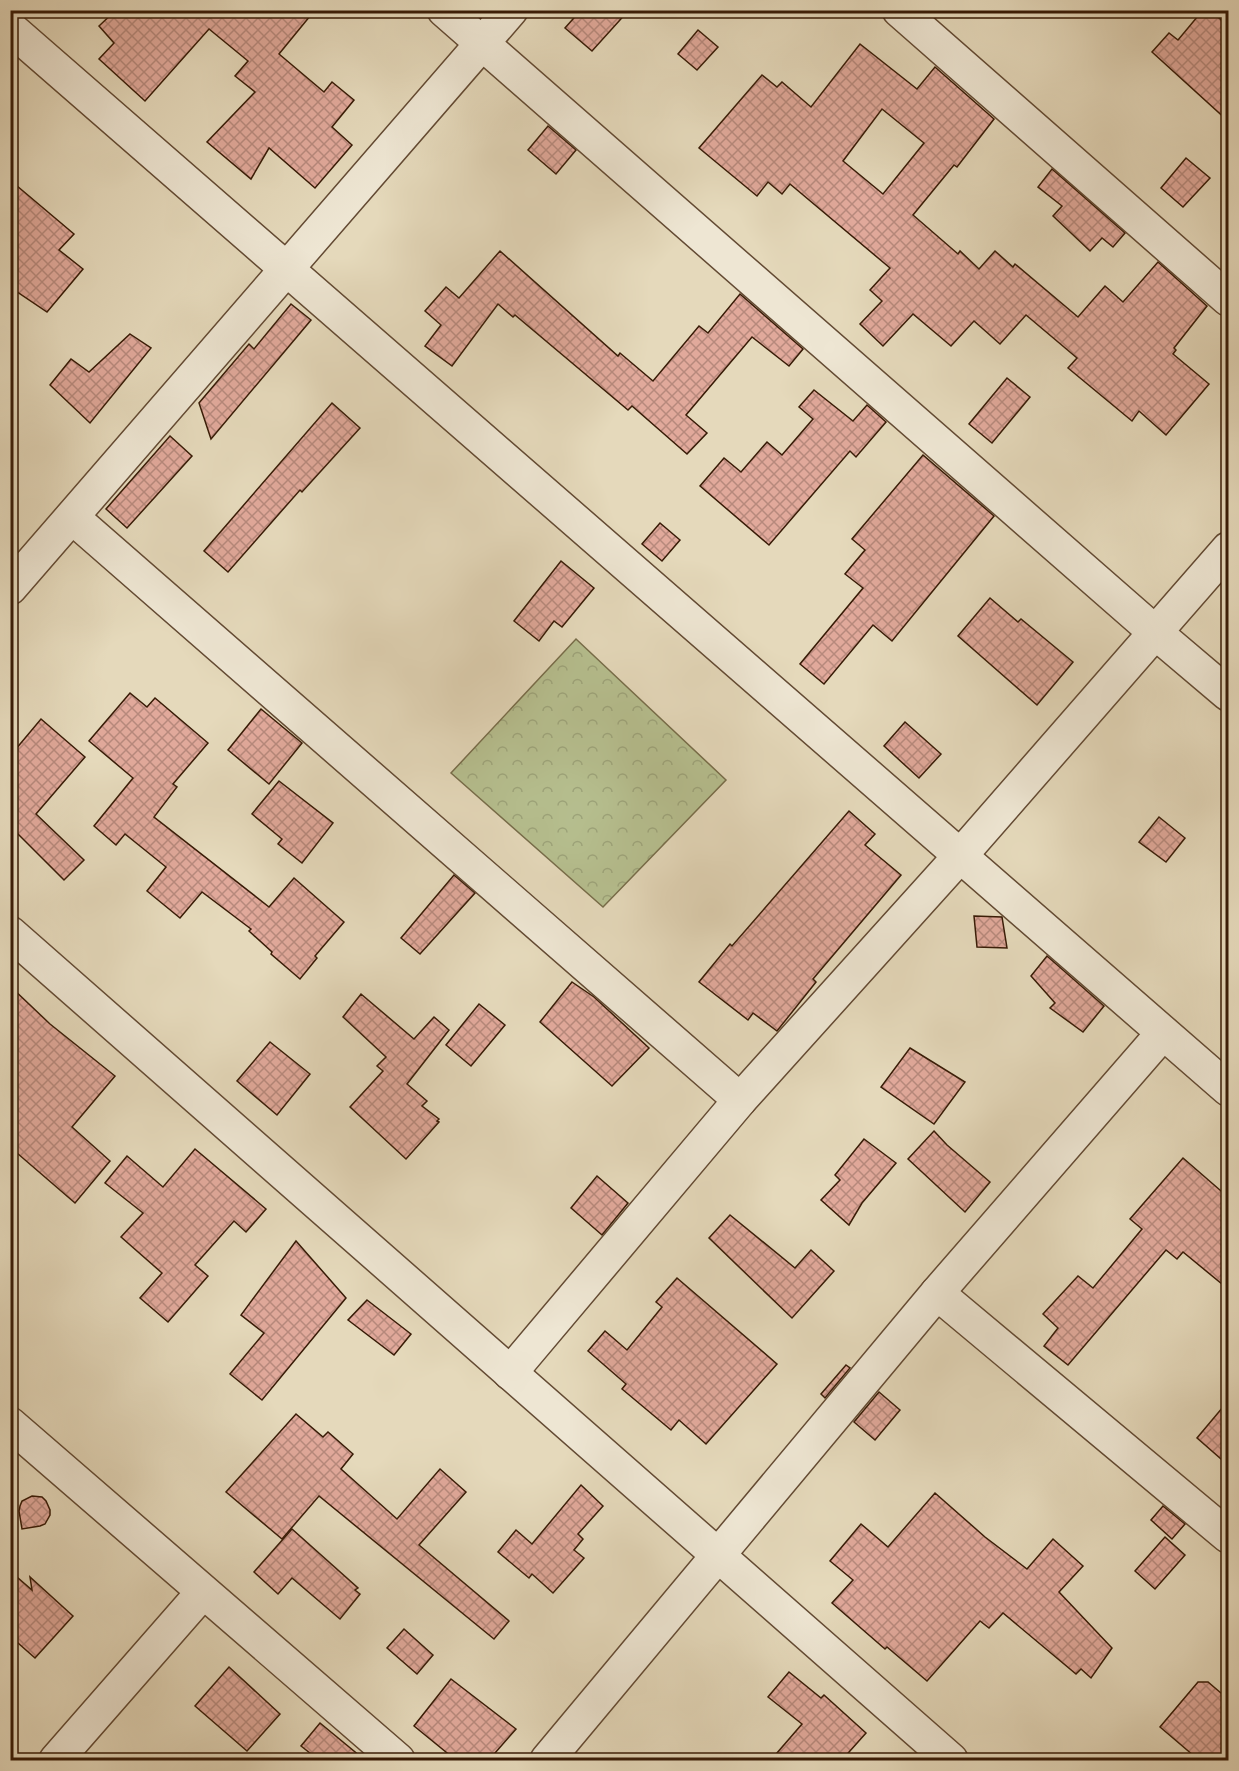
<svg xmlns="http://www.w3.org/2000/svg" width="1239" height="1771" font-family="'EB Garamond',serif">
<style>
.park{fill:url(#park-crowns);stroke:#776d4a;stroke-width:1.5}
.building{fill:url(#building-cross-hatch);stroke:#381b06;stroke-width:1.5;fill-rule:evenodd}
.lines{fill:none;stroke-linecap:round;stroke-linejoin:round}
.minor-casing{stroke:#634a33;stroke-width:36}
.minor{stroke:#eee6d3;stroke-width:33}
</style>
<defs>
<pattern id="park-crowns" width="20" height="18" patternUnits="userSpaceOnUse" patternTransform="scale(1.5)"><rect width="20" height="18" fill="#b6bf8f"/><path d="M2 6a3 3 0 1 1 6 0M12 15a3 3 0 1 1 6 0" fill="none" stroke="#9da47a"/></pattern>
<pattern id="building-cross-hatch" width="8" height="8" patternUnits="userSpaceOnUse" patternTransform="scale(1.5)"><rect width="8" height="8" fill="#e1a99b"/><path d="M0 0l8 8M0 8l8-8" fill="none" stroke="#b7897c"/></pattern>
</defs>
<rect width="100%" height="100%" fill="#e5d9bb"/>
<filter id="stains"><feTurbulence type="fractalNoise" baseFrequency=".00333" numOctaves="4"/><feColorMatrix values="0 0 0 0 .2 0 0 0 0 .09 0 0 0 0 .02 0 0 0 .5 -.17"/></filter>
<radialGradient id="worn" r=".72"><stop offset=".6" stop-color="#630" stop-opacity="0"/><stop offset="1" stop-color="#630" stop-opacity=".3"/></radialGradient>
<path class="park" d="M576,639L726,780L603,907L451,773Z"/>
<g class="building">
<path d="M116,10H315L279,54L324,92L332,82L354,100L332,127L352,145L315,188L269,148L251,179L207,142L255,92L235,76L248,61L209,29L145,101L99,59L114,43L99,26Z"/>
<path d="M581,10H629L592,51L565,28Z"/>
<path d="M1203,10H1210L1228,26V121L1152,52L1169,33L1178,40Z"/>
<path d="M698,30L718,47L697,70L678,54Z"/>
<path d="M860,44L917,89L935,67L994,119L957,167L954,165L913,215L958,254L960,251L979,269L995,251L1013,267L1015,264L1078,317L1105,286L1123,302L1158,262L1207,306L1174,348L1176,350L1173,354L1209,384L1166,435L1139,411L1132,421L1068,368L1077,358L1026,315L1000,344L974,321L951,346L913,314L883,346L860,324L882,301L870,290L890,268L790,184L782,194L768,182L757,196L699,148L762,75L777,87L782,82L811,107ZM882,109L924,143L883,194L843,161Z"/>
<path d="M548,126L576,150L556,174L528,150Z"/>
<path d="M1186,158L1210,178L1183,207L1161,188Z"/>
<path d="M1052,169L1125,233L1113,247L1102,238L1090,251L1053,216L1062,206L1038,187Z"/>
<path d="M10,180L74,234L59,250L83,269L47,312L10,287Z"/>
<path d="M500,251L618,356L620,353L653,381L699,326L708,333L740,294L803,349L789,366L752,337L686,415L707,433L687,454L632,406L628,410L515,315L513,317L498,304L452,366L425,346L441,325L425,311L446,287L459,298Z"/>
<path d="M291,304L311,320L211,439L199,403L249,344L254,349Z"/>
<path d="M130,334L151,348L90,423L50,385L71,359L89,372Z"/>
<path d="M1007,378L1030,397L992,443L969,424Z"/>
<path d="M814,390L853,421L867,405L886,422L856,457L850,451L769,545L700,486L724,458L741,472L767,442L782,455L813,419L799,407Z"/>
<path d="M332,403L360,428L302,492L300,490L228,572L204,551Z"/>
<path d="M170,436L192,456L127,528L106,509Z"/>
<path d="M923,455L994,516L892,641L873,625L824,684L800,664L863,588L845,574L865,550L852,539Z"/>
<path d="M660,523L680,540L662,561L642,544Z"/>
<path d="M561,561L594,588L562,627L554,621L539,641L514,621Z"/>
<path d="M990,598L1018,622L1021,619L1073,662L1037,705L958,636Z"/>
<path d="M130,693L147,707L155,698L208,743L173,784L177,787L154,817L269,907L294,878L344,922L315,956L317,958L300,979L271,954L272,952L249,931L251,929L202,892L180,918L147,891L166,867L125,834L116,845L94,826L133,778L89,741Z"/>
<path d="M261,709L302,743L269,784L228,750Z"/>
<path d="M41,719L85,757L36,814L84,860L64,880L18,834L10,843V756Z"/>
<path d="M905,722L941,754L919,778L884,746Z"/>
<path d="M279,781L333,823L302,863L278,844L282,839L252,814Z"/>
<path d="M849,811L875,834L865,845L901,875L813,979L816,982L777,1031L753,1013L748,1020L699,982L730,944L732,946Z"/>
<path d="M1159,817L1185,838L1166,862L1139,842Z"/>
<path d="M454,875L475,893L420,954L401,938Z"/>
<path d="M974,916L1002,917L1007,948L977,947Z"/>
<path d="M1047,956L1104,1006L1083,1032L1050,1008L1055,1003L1031,976Z"/>
<path d="M572,982L594,997L649,1048L612,1086L540,1022Z"/>
<path d="M10,986L50,1024L115,1076L72,1127L110,1161L75,1203L10,1147Z"/>
<path d="M361,994L414,1039L434,1017L449,1030L407,1084L427,1101L422,1106L439,1119L437,1121L439,1122L406,1159L350,1107L383,1071L377,1066L386,1057L343,1017Z"/>
<path d="M479,1004L505,1025L471,1066L446,1045Z"/>
<path d="M270,1042L310,1074L277,1115L237,1081Z"/>
<path d="M910,1048L965,1082L934,1124L881,1087Z"/>
<path d="M934,1131L947,1145L990,1182L965,1212L908,1159Z"/>
<path d="M864,1139L896,1163L862,1203L849,1225L821,1200L840,1180L835,1175Z"/>
<path d="M195,1149L266,1209L246,1232L234,1221L195,1265L208,1276L168,1322L140,1298L162,1273L121,1237L143,1213L105,1183L127,1156L163,1187Z"/>
<path d="M1183,1158L1228,1197V1289L1183,1252L1177,1259L1166,1250L1068,1365L1044,1346L1058,1328L1043,1314L1078,1276L1093,1288L1142,1229L1130,1219Z"/>
<path d="M597,1176L628,1203L602,1235L571,1208Z"/>
<path d="M730,1215L795,1268L811,1250L834,1271L792,1318L709,1238Z"/>
<path d="M296,1241L346,1298L262,1400L230,1374L264,1333L241,1315Z"/>
<path d="M677,1278L777,1364L706,1444L679,1420L671,1430L622,1389L626,1384L588,1351L605,1331L627,1350L662,1307L656,1302Z"/>
<path d="M367,1300L411,1334L394,1355L348,1320Z"/>
<path d="M846,1365L850,1368L825,1398L821,1394Z"/>
<path d="M879,1392L900,1410L875,1440L854,1422Z"/>
<path d="M1228,1401V1465L1197,1438Z"/>
<path d="M296,1414L323,1437L328,1432L353,1454L341,1469L397,1519L440,1469L466,1492L419,1545L509,1621L494,1639L319,1496L282,1539L226,1492Z"/>
<path d="M581,1485L603,1506L578,1534L583,1539L574,1550L584,1558L553,1593L532,1574L529,1578L498,1552L516,1530L532,1544Z"/>
<path d="M935,1493L985,1537L1027,1569L1053,1539L1083,1566L1059,1592L1112,1648L1091,1678L1081,1669L1076,1674L1003,1613L989,1628L980,1621L927,1681L887,1647L885,1649L832,1603L853,1580L830,1561L861,1524L888,1547Z"/>
<path d="M32,1496L42,1497L46,1501L50,1510V1515L45,1524L40,1526L22,1529L19,1511L20,1506L22,1501Z"/>
<path d="M1163,1506L1185,1524L1172,1539L1151,1520Z"/>
<path d="M292,1529L358,1588L355,1590L360,1594L340,1619L292,1578L278,1594L254,1572Z"/>
<path d="M1165,1537L1185,1555L1155,1589L1135,1571Z"/>
<path d="M10,1571L32,1590L30,1577L73,1616L35,1658L10,1636Z"/>
<path d="M404,1629L433,1655L417,1674L387,1648Z"/>
<path d="M229,1667L280,1714L247,1751L195,1706Z"/>
<path d="M789,1672L821,1698L824,1695L866,1733L841,1761H770L802,1724L768,1697Z"/>
<path d="M451,1679L516,1729L488,1761H457L414,1726Z"/>
<path d="M1198,1682H1208L1228,1699V1761H1200L1160,1727Z"/>
<path d="M320,1723L366,1761H320L301,1746Z"/>
</g>
<g class="lines">
<defs>
<g id="minor">
<path d="M444,10L1156,633L1228,694"/>
<path d="M899,10L1228,299"/>
<path d="M10,28L1228,1089"/>
<path d="M72,517L740,1100"/>
<path d="M10,588L511,10"/>
<path d="M10,933L951,1760"/>
<path d="M937,1293L1228,1536"/>
<path d="M510,1373L740,1100L960,856L1228,549"/>
<path d="M10,1424L398,1760"/>
<path d="M56,1760L203,1592"/>
<path d="M547,1760L937,1293L1163,1033"/>
</g>
</defs>
<use href="#minor" class="minor-casing"/>
<use href="#minor" class="minor"/>
</g>
<rect width="1239" height="1771" fill="none" stroke="#e5d9bb" stroke-width="36"/>
<rect x="12" y="12" width="1215" height="1747" fill="none" stroke="#381b06" stroke-width="3"/>
<rect x="18" y="18" width="1203" height="1735" fill="none" stroke="#381b06" stroke-width="1.5"/>
<rect width="100%" height="100%" filter="url(#stains)"/>
<rect width="100%" height="100%" fill="url(#worn)"/>
</svg>
